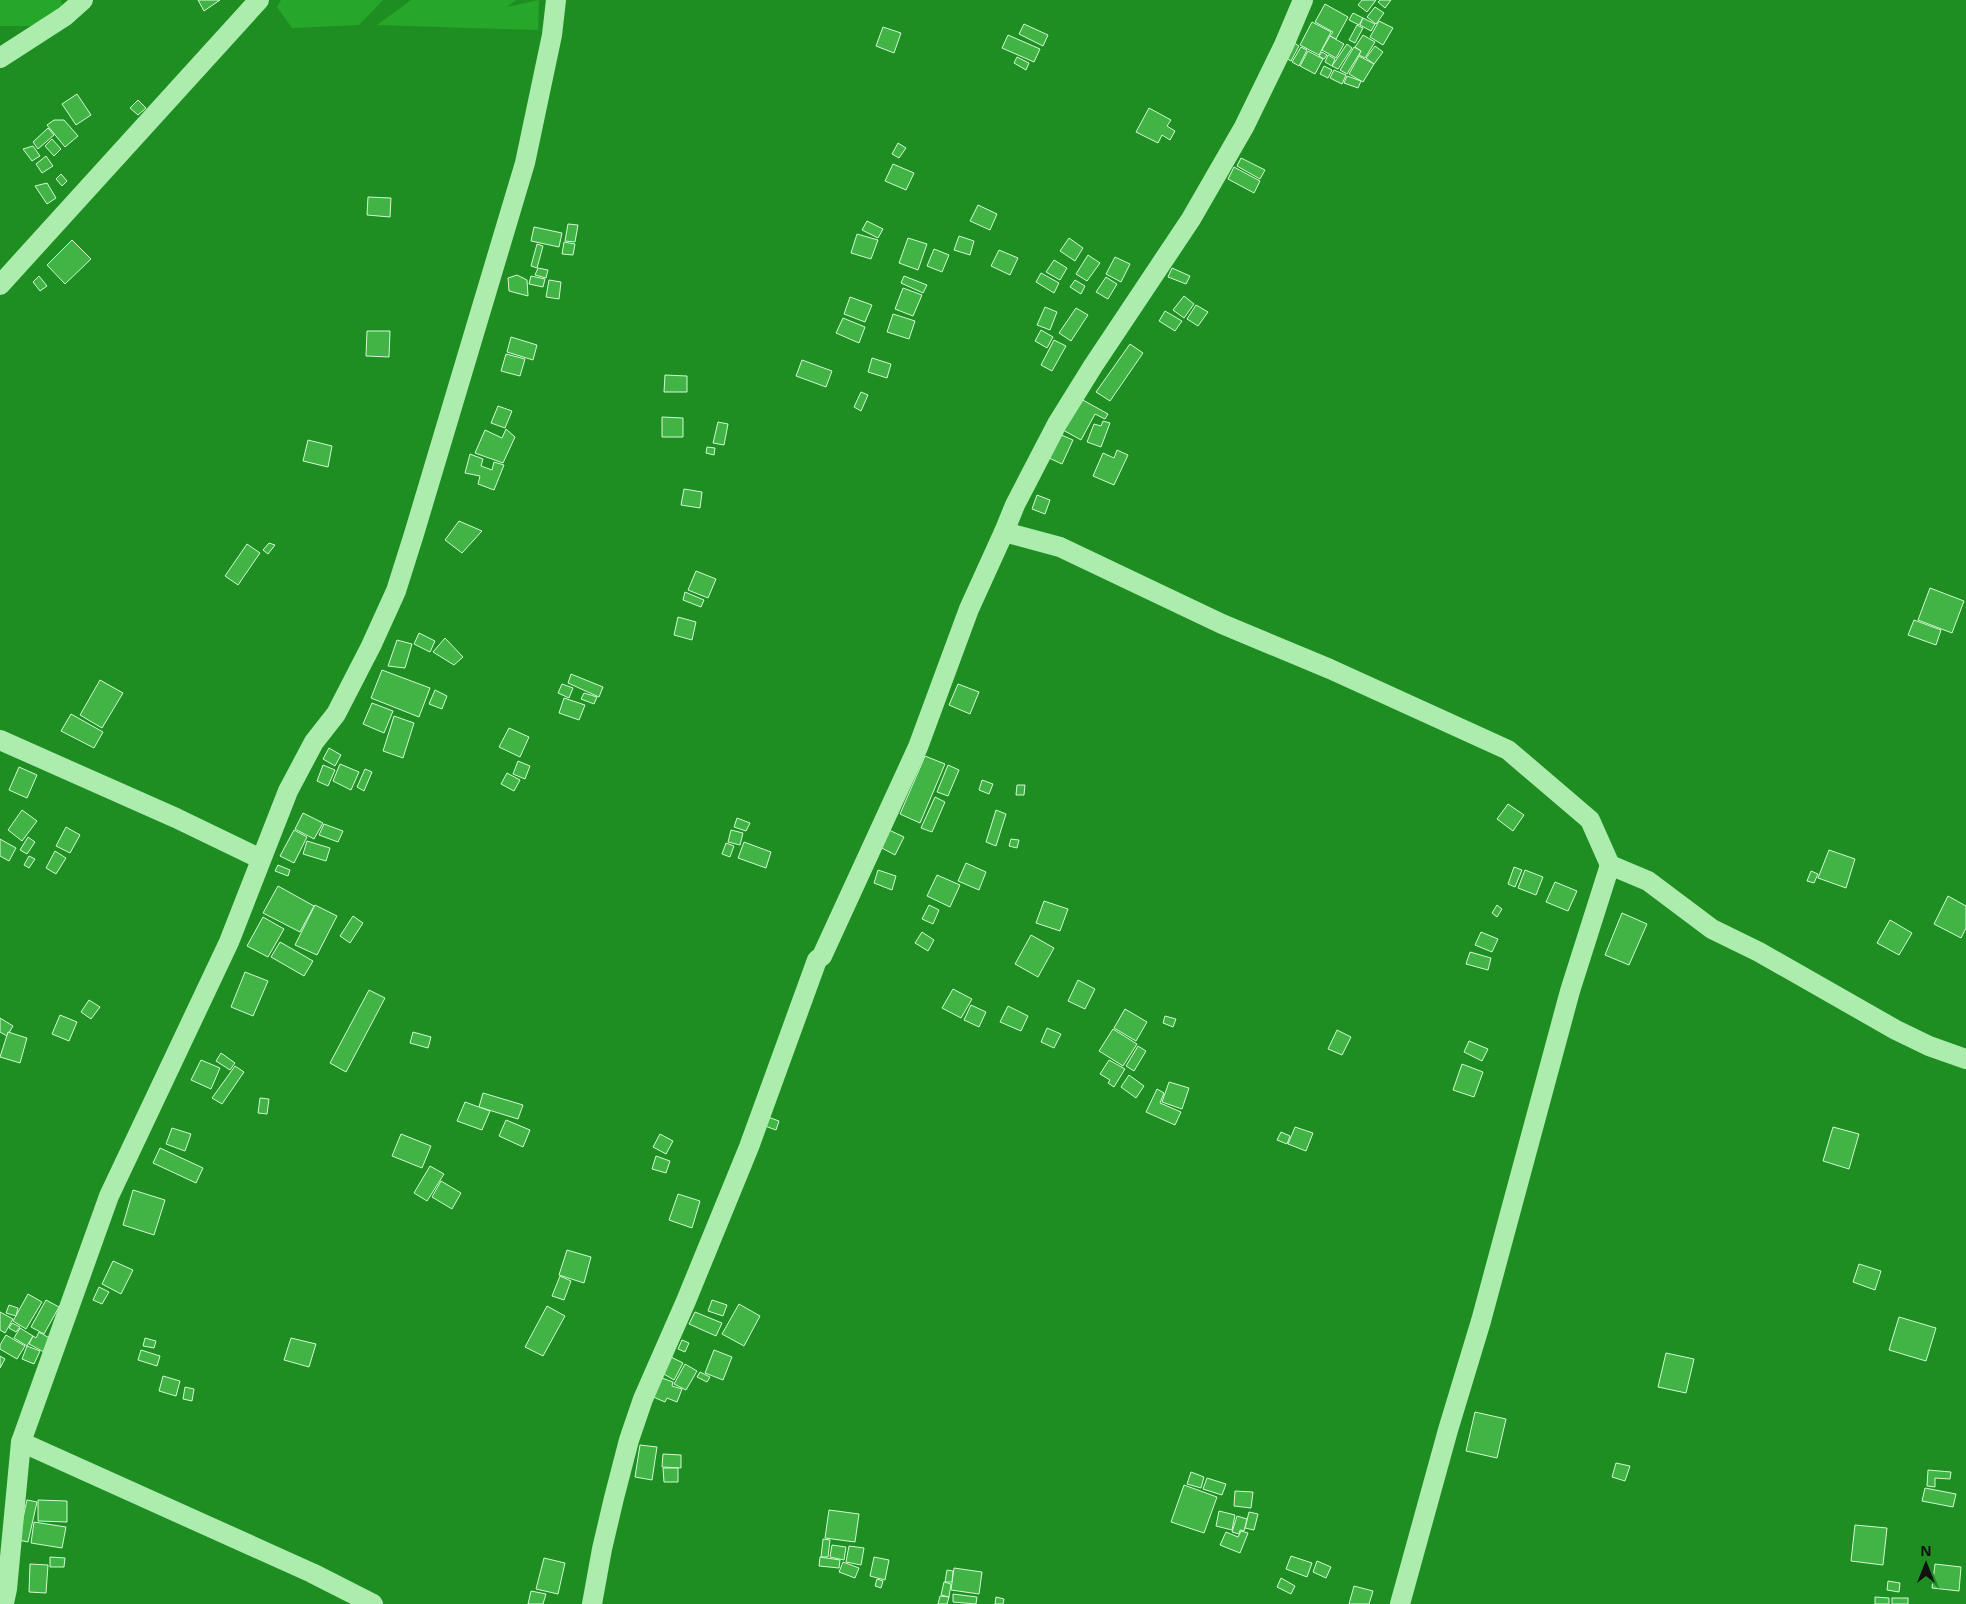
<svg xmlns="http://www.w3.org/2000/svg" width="1966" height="1604" font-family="'Noto Sans',sans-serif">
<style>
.green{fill:#27a72a}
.building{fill:#42b446;stroke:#d2f9d3}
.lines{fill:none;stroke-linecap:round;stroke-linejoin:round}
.street{stroke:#acedae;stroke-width:20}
</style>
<rect width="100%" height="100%" fill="#1e8e22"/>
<g class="green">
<path d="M0,0H61L65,16L30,26H0Z"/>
<path d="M281,0H383L359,25L292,28L277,7Z"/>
<path d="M411,0H516L507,7L539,0L538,30L377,25Z"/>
</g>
<g class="building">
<path d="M198,0H220L204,11Z"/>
<path d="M1362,0H1376L1367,12L1358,5Z"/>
<path d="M1380,0H1391L1385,8L1378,2Z"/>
<path d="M1325,4L1348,17L1336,39L1330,36L1333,32L1315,22Z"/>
<path d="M1375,7L1384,13L1376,24L1367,17Z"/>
<path d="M1353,13L1363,18L1359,25L1349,20Z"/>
<path d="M1363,18L1375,24L1371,31L1360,25Z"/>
<path d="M1379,21L1393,28L1383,45L1370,37Z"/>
<path d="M1312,22L1331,32L1319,55L1300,45Z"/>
<path d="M1024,24L1048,35L1043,46L1019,34Z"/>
<path d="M1357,25L1363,28L1355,43L1349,40Z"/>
<path d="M883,27L901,33L894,53L876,46Z"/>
<path d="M1008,35L1040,49L1034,62L1002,48Z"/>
<path d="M1363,35L1375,42L1365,58L1359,55L1361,51L1355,47Z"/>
<path d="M1330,36L1344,44L1336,58L1322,50Z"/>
<path d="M1293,42L1299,46L1291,61L1284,57Z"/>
<path d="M1347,44L1352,48L1338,69L1332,66Z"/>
<path d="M1375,46L1383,52L1374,64L1366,58Z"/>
<path d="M1301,47L1307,50L1299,66L1292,62Z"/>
<path d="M1354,47L1361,51L1347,74L1340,70Z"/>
<path d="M1308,51L1323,59L1315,74L1300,66Z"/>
<path d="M1322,52L1327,55L1324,59L1319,56Z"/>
<path d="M1328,55L1335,59L1332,66L1325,62Z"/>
<path d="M1359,56L1374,64L1363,82L1349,74Z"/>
<path d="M1017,57L1029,63L1026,70L1014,63Z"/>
<path d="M1324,66L1332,70L1328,78L1320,74Z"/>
<path d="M1334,70L1346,75L1342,84L1330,78Z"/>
<path d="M1347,76L1361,81L1358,88L1344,83Z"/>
<path d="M77,94L91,115L76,125L62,104Z"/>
<path d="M138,100L146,108L138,115L130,108Z"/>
<path d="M1149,108L1171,120L1167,126L1175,131L1170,140L1162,135L1158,143L1136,132Z"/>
<path d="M54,120H64L78,136L65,147L47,125Z"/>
<path d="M48,128L54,135L38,149L33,142Z"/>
<path d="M52,139L61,149L54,156L45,146Z"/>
<path d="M898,143L906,148L899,158L892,154Z"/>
<path d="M33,146L40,156L32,161L23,149Z"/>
<path d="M46,156L53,166L42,173L36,164Z"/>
<path d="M1241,158L1265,170L1260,179L1237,166Z"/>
<path d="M893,164L914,173L906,190L885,181Z"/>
<path d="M1234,167L1260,181L1254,193L1228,179Z"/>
<path d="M61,174L67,181L62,186L56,179Z"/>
<path d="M47,183L56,198L47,204L35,186Z"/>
<path d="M368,197L391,198L390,217L367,215Z"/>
<path d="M978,205L997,214L990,230L970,221Z"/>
<path d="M867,221L883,229L878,238L862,230Z"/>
<path d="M568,224L578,225L575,242L565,241Z"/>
<path d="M534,227L562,233L559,247L531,241Z"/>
<path d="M857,234L878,240L871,259L851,253Z"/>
<path d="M959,236L974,241L970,255L954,250Z"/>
<path d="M908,238L927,244L918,270L899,263Z"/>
<path d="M1069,238L1083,248L1075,261L1060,251Z"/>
<path d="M72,240L91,259L65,284L47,265Z"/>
<path d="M564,242L575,244L573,255L562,254Z"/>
<path d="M537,244L543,246L537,268L531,266Z"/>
<path d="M934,249L949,255L942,272L927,266Z"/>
<path d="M999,250L1018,258L1010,275L991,266Z"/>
<path d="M1088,255L1100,263L1087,281L1076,274Z"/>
<path d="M1115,257L1130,264L1121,282L1106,274Z"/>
<path d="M1054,260L1067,268L1060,280L1046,272Z"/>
<path d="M538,268L548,270L546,278L535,275Z"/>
<path d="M1172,268L1190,276L1186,284L1168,277Z"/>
<path d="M1041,273L1059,283L1054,293L1036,282Z"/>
<path d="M517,275L527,280L528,296L509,291L508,278Z"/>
<path d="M39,276L47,286L40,291L33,282Z"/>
<path d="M531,276L545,279L543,287L529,284Z"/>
<path d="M904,276L927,285L923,293L901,283Z"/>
<path d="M1106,277L1117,284L1108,299L1096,292Z"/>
<path d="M549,280L561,282L559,299L546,297Z"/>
<path d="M1075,280L1085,286L1081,294L1070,287Z"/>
<path d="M903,288L922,295L913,316L895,309Z"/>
<path d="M1184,296L1194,304L1184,318L1173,310Z"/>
<path d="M850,297L872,305L865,322L844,314Z"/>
<path d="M1196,305L1208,312L1198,326L1187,319Z"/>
<path d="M1045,307L1057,312L1050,330L1037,325Z"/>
<path d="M1076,308L1088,315L1071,341L1059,333Z"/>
<path d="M1165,311L1182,321L1175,331L1159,321Z"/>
<path d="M893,314L915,321L909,339L887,332Z"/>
<path d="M843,318L865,327L859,343L836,333Z"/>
<path d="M1041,330L1053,337L1047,348L1035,341Z"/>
<path d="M367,331H390L389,357L366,356Z"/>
<path d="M511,337L537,345L533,360L507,352Z"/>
<path d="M1054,340L1066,346L1052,371L1041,365Z"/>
<path d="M1130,344L1143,353L1110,401L1096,392Z"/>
<path d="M506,354L525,359L520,376L501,371Z"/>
<path d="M872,358L891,364L887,378L868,372Z"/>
<path d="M802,360L832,371L826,387L796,376Z"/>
<path d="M665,375L687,376V392H664Z"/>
<path d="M861,392L868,395L861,411L854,407Z"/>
<path d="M1081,399L1108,414L1105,419L1095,414L1081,440L1063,430Z"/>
<path d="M498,406L512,411L505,428L491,423Z"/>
<path d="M662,417L683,418V437H662Z"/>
<path d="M1103,421L1110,423L1101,447L1087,442L1094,424L1101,426Z"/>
<path d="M718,422L728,424L724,445L713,443Z"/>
<path d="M506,429L515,437L503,463L475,453L485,430L502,438Z"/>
<path d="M1059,434L1073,440L1062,464L1049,458Z"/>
<path d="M308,440L332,446L328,467L303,461Z"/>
<path d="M707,447L715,448L714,455L706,453Z"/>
<path d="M1117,450L1128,455L1114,485L1093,476L1103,453L1114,458Z"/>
<path d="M470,454L483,459L481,466L492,470L494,462L504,465L494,490L478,484L480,476L465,473Z"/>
<path d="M684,489L702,492L700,508L681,505Z"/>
<path d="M1037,495L1050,500L1045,514L1032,509Z"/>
<path d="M459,521L482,531L462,553L445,540Z"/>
<path d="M269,543L275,545L268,554L263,550Z"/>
<path d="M247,544L260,553L238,585L225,576Z"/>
<path d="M696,571L716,579L708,598L688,590Z"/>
<path d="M1930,588L1964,601L1952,633L1918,620Z"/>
<path d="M685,592L704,600L701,607L683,600Z"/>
<path d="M678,617L696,622L692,640L674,635Z"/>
<path d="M1914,620L1941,630L1936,645L1908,635Z"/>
<path d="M419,633L435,641L430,652L414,644Z"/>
<path d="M445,638L463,657L454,665L433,652Z"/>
<path d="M397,640L412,644L405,668L388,666Z"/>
<path d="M382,670L430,688L419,717L371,698Z"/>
<path d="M571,674L603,687L599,697L568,683Z"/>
<path d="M100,680L123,693L102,728L80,715Z"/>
<path d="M562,684L573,688L569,698L558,693Z"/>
<path d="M958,684L979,692L970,714L949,705Z"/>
<path d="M435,690L447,696L442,709L429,704Z"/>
<path d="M584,693L597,697L594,704L581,699Z"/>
<path d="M564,698L585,705L579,720L559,713Z"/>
<path d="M372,703L393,711L384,733L363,724Z"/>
<path d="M71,714L103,732L94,748L61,731Z"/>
<path d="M394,716L414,723L403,758L383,751Z"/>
<path d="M509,728L529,737L520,757L499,747Z"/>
<path d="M329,748L341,755L335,766L323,759Z"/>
<path d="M925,756L945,764L920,823L900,814Z"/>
<path d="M518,761L530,766L525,779L513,774Z"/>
<path d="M340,764L359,772L351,790L333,781Z"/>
<path d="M323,765L335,770L328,786L317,781Z"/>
<path d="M948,765L959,770L948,796L937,792Z"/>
<path d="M19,767L37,775L27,798L9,790Z"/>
<path d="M365,769L372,772L364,791L357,787Z"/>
<path d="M507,773L520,780L514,791L501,784Z"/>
<path d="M982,780L993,784L989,794L979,790Z"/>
<path d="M1017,785H1025L1024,795H1016Z"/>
<path d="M935,797L945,802L932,832L921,828Z"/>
<path d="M1508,804L1524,815L1513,831L1497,819Z"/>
<path d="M22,810L37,821L22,841L8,830Z"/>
<path d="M996,810L1006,814L996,846L986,842Z"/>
<path d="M303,813L323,823L314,839L295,829Z"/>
<path d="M737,818L750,823L746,831L734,827Z"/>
<path d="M324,824L343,831L338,842L319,835Z"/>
<path d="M66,827L80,835L70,853L56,846Z"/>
<path d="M294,830L307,837L294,863L280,856Z"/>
<path d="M731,830L743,833L740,845L728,842Z"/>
<path d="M889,830L904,837L895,855L880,847Z"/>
<path d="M28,837L35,842L27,854L20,850Z"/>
<path d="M0,839L16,848L9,861L0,856Z"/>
<path d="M1011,839L1019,840L1017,848L1009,846Z"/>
<path d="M307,841L330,848L326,861L303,854Z"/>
<path d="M744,842L771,852L766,868L738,858Z"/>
<path d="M726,843L734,846L730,857L722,854Z"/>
<path d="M1829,850L1855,859L1846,888L1818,878Z"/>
<path d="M55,851L66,858L56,874L46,868Z"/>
<path d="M29,856L35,859L29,868L24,865Z"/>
<path d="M966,863L986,872L979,890L958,881Z"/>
<path d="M278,865L290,870L288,876L275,871Z"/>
<path d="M1514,867L1522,870L1515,887L1508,884Z"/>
<path d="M878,870L896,876L892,890L874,883Z"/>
<path d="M1525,870L1543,877L1536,895L1518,888Z"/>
<path d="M1811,871L1818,874L1814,883L1807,881Z"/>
<path d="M937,875L960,885L950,907L927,896Z"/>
<path d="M1555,882L1577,891L1568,911L1546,902Z"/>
<path d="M278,886L314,906L300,932L263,913Z"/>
<path d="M1948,896L1966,906V928L1961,938L1934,924Z"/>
<path d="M1044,901L1068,909L1060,931L1036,923Z"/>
<path d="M315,905L337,916L317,955L295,945Z"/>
<path d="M929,905L939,910L933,924L922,919Z"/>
<path d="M1497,905L1502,909L1497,917L1492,913Z"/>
<path d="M1622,913L1647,924L1629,965L1605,955Z"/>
<path d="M353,916L363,923L350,943L340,936Z"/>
<path d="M263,917L284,929L268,957L247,946Z"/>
<path d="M1890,920L1912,933L1899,955L1877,943Z"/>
<path d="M922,932L934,940L928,951L915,943Z"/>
<path d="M1481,932L1498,939L1492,952L1475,945Z"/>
<path d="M1031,935L1054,948L1038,977L1015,964Z"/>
<path d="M280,942L313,961L304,976L271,957Z"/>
<path d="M1470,952L1491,958L1488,970L1466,964Z"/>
<path d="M245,972L268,981L253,1016L231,1007Z"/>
<path d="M1078,980L1095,989L1085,1009L1068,1001Z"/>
<path d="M953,989L972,999L961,1018L942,1008Z"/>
<path d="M369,990L385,998L346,1072L330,1063Z"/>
<path d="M89,1000L100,1007L91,1019L81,1012Z"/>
<path d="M971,1005L986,1012L979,1027L964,1020Z"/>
<path d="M1008,1006L1028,1016L1021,1031L1000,1022Z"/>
<path d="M1125,1009L1147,1022L1136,1041L1114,1028Z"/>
<path d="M60,1015L77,1022L69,1041L52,1034Z"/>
<path d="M1165,1016L1176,1019L1173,1027L1163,1023Z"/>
<path d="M0,1018L13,1026L7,1036L0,1032Z"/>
<path d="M1047,1028L1061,1034L1054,1048L1041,1042Z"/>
<path d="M1113,1029L1137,1044L1123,1066L1099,1051Z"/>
<path d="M1337,1030L1351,1037L1342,1055L1328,1049Z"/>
<path d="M8,1032L27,1038L20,1063L0,1057Z"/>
<path d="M413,1032L431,1037L428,1048L410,1043Z"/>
<path d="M1469,1041L1488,1049L1482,1061L1464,1052Z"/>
<path d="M1138,1046L1146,1051L1134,1071L1126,1066Z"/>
<path d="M221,1053L235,1063L230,1070L216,1061Z"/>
<path d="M201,1060L220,1068L211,1089L191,1080Z"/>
<path d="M1109,1060L1125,1069L1114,1087L1108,1083L1110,1080L1100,1074Z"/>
<path d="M1462,1064L1483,1072L1474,1097L1453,1090Z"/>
<path d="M235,1066L244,1072L222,1104L212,1098Z"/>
<path d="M1129,1075L1144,1086L1136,1098L1121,1087Z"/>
<path d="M1169,1082L1189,1088L1182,1109L1162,1102Z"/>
<path d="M1157,1089L1164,1093L1160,1103L1181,1112L1175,1125L1146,1112Z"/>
<path d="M483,1093L523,1105L518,1119L479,1107Z"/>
<path d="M260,1098L269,1099L267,1114L258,1113Z"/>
<path d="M465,1102L490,1111L482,1130L457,1121Z"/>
<path d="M768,1117L779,1121L776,1130L765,1126Z"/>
<path d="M506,1120L530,1130L523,1147L499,1136Z"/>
<path d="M1295,1127L1313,1133L1306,1151L1288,1144Z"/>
<path d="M1833,1127L1859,1134L1849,1169L1823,1161Z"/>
<path d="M172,1128L191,1134L185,1151L166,1144Z"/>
<path d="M1281,1132L1290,1136L1287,1144L1277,1140Z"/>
<path d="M401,1134L431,1146L422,1168L392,1156Z"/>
<path d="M660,1134L673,1141L666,1154L653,1147Z"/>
<path d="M160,1148L203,1168L196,1183L153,1163Z"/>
<path d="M656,1156L670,1161L666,1173L652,1169Z"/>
<path d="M430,1166L444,1174L427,1201L414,1193Z"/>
<path d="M441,1181L461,1193L452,1209L432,1197Z"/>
<path d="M133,1190L165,1200L154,1235L123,1225Z"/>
<path d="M678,1194L700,1201L692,1228L669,1220Z"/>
<path d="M567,1250L591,1257L584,1283L559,1275Z"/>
<path d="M113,1261L133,1270L121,1294L102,1284Z"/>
<path d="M1859,1264L1881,1271L1875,1290L1853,1282Z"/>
<path d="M560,1276L571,1281L564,1300L552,1296Z"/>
<path d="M99,1287L109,1292L102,1304L93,1300Z"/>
<path d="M28,1294L42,1302L26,1329L13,1321Z"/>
<path d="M46,1300L59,1307L44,1334L31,1327Z"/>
<path d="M712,1300L727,1305L723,1316L708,1311Z"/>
<path d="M739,1304L760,1316L744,1346L722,1334Z"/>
<path d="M9,1305L18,1308L16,1316L6,1313Z"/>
<path d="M547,1306L565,1316L543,1356L525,1347Z"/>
<path d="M0,1312L13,1319L5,1333L0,1330Z"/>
<path d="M695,1312L722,1323L716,1336L689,1324Z"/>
<path d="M1899,1317L1936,1328L1926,1361L1889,1350Z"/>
<path d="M12,1323L20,1327L16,1332L9,1328Z"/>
<path d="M20,1328L33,1336L27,1346L14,1338Z"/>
<path d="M39,1332L51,1339L44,1352L29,1344L33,1336L36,1338Z"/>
<path d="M6,1335L25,1346L17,1359L0,1349V1345Z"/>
<path d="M145,1338L156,1341L154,1348L143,1346Z"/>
<path d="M291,1338L316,1344L309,1367L284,1360Z"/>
<path d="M682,1340L689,1343L685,1352L678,1349Z"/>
<path d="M27,1346L40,1351L34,1364L22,1359Z"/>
<path d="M141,1350L160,1356L157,1366L138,1360Z"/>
<path d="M714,1350L732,1357L723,1380L705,1373Z"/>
<path d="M1666,1353L1694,1359L1686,1393L1658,1387Z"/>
<path d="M0,1356L5,1359L0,1368Z"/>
<path d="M671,1357L683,1363L674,1380L662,1373Z"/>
<path d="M685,1364L697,1371L686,1390L674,1384Z"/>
<path d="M700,1372L710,1377L707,1382L697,1377Z"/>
<path d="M163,1376L180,1381L176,1396L159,1391Z"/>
<path d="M659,1377L673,1382L672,1386L682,1389L677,1402L667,1398L665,1402L651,1396Z"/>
<path d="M185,1387L194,1389L192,1401L183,1399Z"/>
<path d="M1475,1412L1506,1419L1497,1458L1466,1451Z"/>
<path d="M640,1445L657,1447L652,1480L635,1477Z"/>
<path d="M663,1454L681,1455V1468L662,1467Z"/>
<path d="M1616,1463L1630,1466L1625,1481L1612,1477Z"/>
<path d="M663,1468H678V1482H664Z"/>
<path d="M1928,1470L1951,1472L1950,1479L1935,1478V1487L1927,1486Z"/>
<path d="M1191,1472L1204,1477L1201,1488L1187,1484Z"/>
<path d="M1207,1478L1226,1484L1222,1495L1203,1489Z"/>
<path d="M1184,1485L1217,1497L1204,1533L1171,1522Z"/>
<path d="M1925,1488L1956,1494L1953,1507L1922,1501Z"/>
<path d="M1235,1491L1253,1492L1251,1508L1234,1506Z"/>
<path d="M27,1500L37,1502L28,1542L18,1540Z"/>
<path d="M38,1500L67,1501V1522L38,1521Z"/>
<path d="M829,1510L859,1514L855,1542L825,1538Z"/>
<path d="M1219,1511L1235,1515L1232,1530L1216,1526Z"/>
<path d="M1249,1512L1258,1514L1254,1530L1245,1528Z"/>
<path d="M1237,1516L1247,1519L1244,1531L1240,1530L1239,1534L1232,1532Z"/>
<path d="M34,1522L66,1527L62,1548L31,1543Z"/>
<path d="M1855,1525L1887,1528L1883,1565L1851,1561Z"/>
<path d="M1241,1531L1248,1533L1240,1553L1220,1545L1226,1532L1238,1537Z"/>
<path d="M823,1539L830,1540L828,1557H821Z"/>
<path d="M832,1545L846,1547L844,1560L830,1557Z"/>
<path d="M849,1546L864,1548L861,1565L846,1562Z"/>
<path d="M1291,1556L1312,1563L1307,1577L1286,1569Z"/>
<path d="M50,1557L65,1558L64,1567H50Z"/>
<path d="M820,1557L840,1560L839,1568L819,1566Z"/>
<path d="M874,1557L889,1560L885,1580L870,1576Z"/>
<path d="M544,1558L565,1563L558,1594L536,1589Z"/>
<path d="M1317,1561L1331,1567L1326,1578L1313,1572Z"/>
<path d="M843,1562L859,1568L855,1578L839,1572Z"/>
<path d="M30,1564L48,1565L46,1593L29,1592Z"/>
<path d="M1935,1564L1961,1567L1959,1591L1932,1588Z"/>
<path d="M954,1568L982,1572L979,1594L951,1590Z"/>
<path d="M947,1570L953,1571L952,1582H945Z"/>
<path d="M1281,1578L1295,1586L1291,1594L1277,1587Z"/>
<path d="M877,1579L883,1581L881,1588L875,1586Z"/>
<path d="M1888,1581L1900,1583L1899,1592L1887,1590Z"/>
<path d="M944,1582L951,1584L949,1597L941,1595Z"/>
<path d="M1354,1586L1373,1591L1369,1604H1349Z"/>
<path d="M531,1591L546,1594L543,1604H528Z"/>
<path d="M953,1594L977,1597L976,1604L953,1602Z"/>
<path d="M940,1596L949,1597L947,1604H938Z"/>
<path d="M996,1597L1004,1599L1003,1604H995Z"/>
<path d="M1875,1597L1889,1598V1604H1875Z"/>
<rect x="1892" y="1598" width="16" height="6"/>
</g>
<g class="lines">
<g class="street">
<path d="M0,58L65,16L83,0"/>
<path d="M0,285L259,0"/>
<path d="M1004,532L1060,547L1222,624L1330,669L1508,750L1590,820L1610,865L1648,881L1712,929L1759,952L1896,1030L1929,1046L1966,1059"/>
<path d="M0,740L176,818L261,859"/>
<path d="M21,1442L109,1196L229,942L288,791L314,742L336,714L371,646L396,591L414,534L525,163L552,35L556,0"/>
<path d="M0,1603H4L7,1589L21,1442L312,1573L373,1604"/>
<path d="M592,1604L602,1549L614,1498L629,1440L643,1399L686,1301L749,1147L817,960L822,956L918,747L969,609L1004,532L1015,505L1057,424L1093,366L1191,219L1244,127L1284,45L1303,0"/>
<path d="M1400,1604L1448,1430L1481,1321L1570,991L1610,865"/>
</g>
</g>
<g transform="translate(1926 1564)" stroke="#1e8e22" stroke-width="4" paint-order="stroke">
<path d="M0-4L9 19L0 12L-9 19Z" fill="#111111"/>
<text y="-8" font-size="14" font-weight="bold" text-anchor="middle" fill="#111111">N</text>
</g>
</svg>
